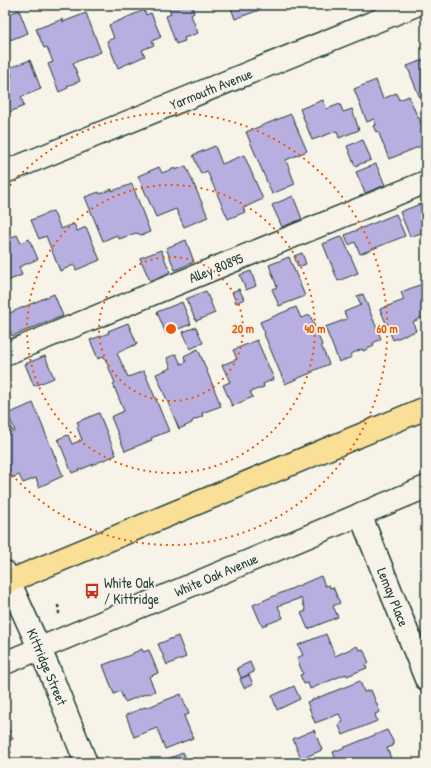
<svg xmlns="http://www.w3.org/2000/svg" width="431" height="768" font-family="'Patrick Hand',sans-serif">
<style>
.building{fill:#b8aee0;stroke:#1f3d34}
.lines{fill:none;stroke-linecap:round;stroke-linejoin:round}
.minor-casing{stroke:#1f3d34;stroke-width:25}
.major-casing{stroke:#1f3d34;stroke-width:25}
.path{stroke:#1f3d34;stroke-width:2.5;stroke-dasharray:3 3;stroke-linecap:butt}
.minor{stroke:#f7f3e8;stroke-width:22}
.major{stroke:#fadf96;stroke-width:22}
.ring{fill:none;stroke:#e8590c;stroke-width:2;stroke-dasharray:2 4}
.labels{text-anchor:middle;stroke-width:3.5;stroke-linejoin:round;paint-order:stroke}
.street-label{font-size:14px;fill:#1f3d34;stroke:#f7f3e8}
.poi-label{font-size:14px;fill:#1f3d34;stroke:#f7f3e8;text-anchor:start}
.centre{fill:#e8590c;stroke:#f7f3e8;stroke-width:2}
.ring-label{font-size:12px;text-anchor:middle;font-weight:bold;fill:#e8590c;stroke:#f7f3e8;stroke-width:3.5;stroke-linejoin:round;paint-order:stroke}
</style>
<rect width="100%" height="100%" fill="#f7f3e8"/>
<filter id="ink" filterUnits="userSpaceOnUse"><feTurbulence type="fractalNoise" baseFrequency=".025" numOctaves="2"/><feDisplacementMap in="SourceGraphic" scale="8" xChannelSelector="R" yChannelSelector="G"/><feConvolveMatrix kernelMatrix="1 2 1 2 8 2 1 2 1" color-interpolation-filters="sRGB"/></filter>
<g filter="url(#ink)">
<g class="building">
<path d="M168,5H201L193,8L194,13L191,15L198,33L184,38L185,41L176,44L166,16L171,14Z"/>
<path d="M230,5H257L259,10L235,19Z"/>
<path d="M19,10L28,33L10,40L5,29V16Z"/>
<path d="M144,10L146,15L151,13L161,37L152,41L154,45L142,50L145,56L118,68L107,41L114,38L109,25Z"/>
<path d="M86,13L101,52L73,63L80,81L67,86L68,88L59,92L48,64L53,62L47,47L44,48L36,29L63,19V22Z"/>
<path d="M426,59V108H424L407,66Z"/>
<path d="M30,60L41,89L21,97L24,106L5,114V79L12,76L9,68Z"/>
<path d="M376,80L383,99L396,93L399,100L409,96L417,116H418L426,135V144L389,159L378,131L376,132L373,126L376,125L374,119L367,122L354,89Z"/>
<path d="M323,100L327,109L340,104L343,112L352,109L359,130L339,138L337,131L312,140L300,109Z"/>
<path d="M291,114L307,151L286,160L295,184L272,194L246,132Z"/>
<path d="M363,140L371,160L355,166L347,146Z"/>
<path d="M215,146L222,164L244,155L263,199L243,208L245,212L228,219L207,171L201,174L193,155Z"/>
<path d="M376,164L385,185L365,193L356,172Z"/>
<path d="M186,166L208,217L184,227L176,209L156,217L138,176L159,167L162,173L175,168V170Z"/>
<path d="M132,184L150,232L142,235L136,233L119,239L117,235L103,241L85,197L99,192L100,194L112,189V191Z"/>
<path d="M293,196L302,219L282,227L272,205Z"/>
<path d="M420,204L426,218V231L410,237L400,212Z"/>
<path d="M53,211L61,229L74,224L77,231L86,227L100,260L76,270L74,265L60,271L46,236L39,239L31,220Z"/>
<path d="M396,214L405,236L360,254L355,242L349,245L345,235Z"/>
<path d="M17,235L21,243L29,239L38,259L19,267L22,275L5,282V240Z"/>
<path d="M342,236L358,273L338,281L323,244Z"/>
<path d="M186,240L194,262L175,270L166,248Z"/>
<path d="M161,250L170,272L150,281L140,258Z"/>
<path d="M302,253L306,264L298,267L294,256Z"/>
<path d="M289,257L305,296L279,306L272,289L277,287L269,265Z"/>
<path d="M251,271L256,286L246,290L240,275Z"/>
<path d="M422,284L426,293V306L422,308L425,316L413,322L416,331L393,340L380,309L404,300L401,292Z"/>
<path d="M239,289L244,299L236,303L232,292Z"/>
<path d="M206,291L215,313L196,321L186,299Z"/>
<path d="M54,294L63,316L12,336L5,320V315Z"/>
<path d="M363,294L381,339L373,343L374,346L363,351L362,349L351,354L352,357L339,362L325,327L347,319L344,312L361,305L357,296Z"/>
<path d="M182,302L191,324L166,334L157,312Z"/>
<path d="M296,307L301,318L310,315L322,345H321L329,364L313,371V372L285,384L264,334L265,333L260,322Z"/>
<path d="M128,323L137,344L117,353L128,377L144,371L169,431L151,438L152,440L125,451L111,417L124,411L113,384L115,383L104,356L98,359L90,340L109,333L108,331Z"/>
<path d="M196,327L203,343L190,349L183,332Z"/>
<path d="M257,340L274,379L263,384L264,387L250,392L253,397L232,406L223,385L230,382L222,365L237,359L233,350Z"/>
<path d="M198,349L221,406L202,413L203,416L192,421V423L179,429L156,374L171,368L167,358L176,354L181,364L186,362L184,356Z"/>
<path d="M45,356L54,378L34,386L25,364Z"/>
<path d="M33,403L63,476L39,487L36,478L23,483L19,475L12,478L6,464L5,465V415L6,414L13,432L15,431L8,414Z"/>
<path d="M99,413L116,455L72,473L58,439L68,435L72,444L82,440L77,427L79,426L77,422Z"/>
<path d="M426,532V546L421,534Z"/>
<path d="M321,576L325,586L329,585L330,588L333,587L340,603L333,606L338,617L308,629L301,613L306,611L301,598L278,606L283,618L262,626L253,605Z"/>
<path d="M326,634L335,656L357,646L359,650L363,649L369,663L365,665L367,668L347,676L346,674L310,689L308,683L304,684L300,675L303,674L297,658L303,655L298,645Z"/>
<path d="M178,636L186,657L167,665L158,644Z"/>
<path d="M142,649L143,652L149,650L158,673L149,677L155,691L149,694L148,693L125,702L120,691L114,694L103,665L133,654V653Z"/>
<path d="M250,662L254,672L241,678L237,668Z"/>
<path d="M249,675L253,684L244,688L240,679Z"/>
<path d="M360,681L364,692L371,690L380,712L375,714L377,721L343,735L338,724L343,722L339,714L315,723L307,702Z"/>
<path d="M294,686L300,699L277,710L272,696Z"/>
<path d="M181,694L189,714L184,716L193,738L165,749L157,728L134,737L126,715L145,707L146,708Z"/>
<path d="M5,723H6L13,739L6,742L11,753L5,756Z"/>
<path d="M314,730L322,750L301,759L293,739Z"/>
<path d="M387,730L393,741V746L387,748L393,763H337L333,752Z"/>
<path d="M183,752L187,763H156L178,755Z"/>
<path d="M243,759L245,763H233Z"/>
</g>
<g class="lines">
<defs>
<g id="minor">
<path d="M5,172L416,5"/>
<path d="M5,354L426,182"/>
<path d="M360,514L426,679"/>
<path d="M5,572L50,672L86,763"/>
<path d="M5,663L426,487"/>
</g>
<path id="major" d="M5,583L426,408"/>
</defs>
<use href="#minor" class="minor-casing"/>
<use href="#major" class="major-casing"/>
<path class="path" d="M58,605L59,613L60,615"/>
<use href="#minor" class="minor"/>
<use href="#major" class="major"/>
</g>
</g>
<g class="ring">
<circle cx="171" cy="329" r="72"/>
<circle cx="171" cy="329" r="144"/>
<path d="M6 190A216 216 0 1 1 6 468"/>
</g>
<defs>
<symbol id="bus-bare" viewBox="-9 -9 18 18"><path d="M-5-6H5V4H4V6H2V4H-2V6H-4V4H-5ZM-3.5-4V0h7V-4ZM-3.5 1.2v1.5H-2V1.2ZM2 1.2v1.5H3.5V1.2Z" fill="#c8321e" stroke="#f7f3e8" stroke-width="2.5" paint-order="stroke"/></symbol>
</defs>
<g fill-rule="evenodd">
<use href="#bus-bare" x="81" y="580" width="22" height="22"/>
</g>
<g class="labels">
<g class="street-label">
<text transform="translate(211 89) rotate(-22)" y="5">Yarmouth Avenue</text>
<text transform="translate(216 268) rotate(-22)" y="5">Alley 80895</text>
<text transform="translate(216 575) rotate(-23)" y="5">White Oak Avenue</text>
<text transform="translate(393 597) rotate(68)" y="5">Lemay Place</text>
<text transform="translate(47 667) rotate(67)" y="5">Kittridge Street</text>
</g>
<g class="poi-label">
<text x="104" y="588">White Oak<tspan x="104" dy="16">/ Kittridge</tspan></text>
</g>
</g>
<circle cx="171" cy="329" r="6" class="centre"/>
<g class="ring-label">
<text x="243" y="333">20 m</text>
<text x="315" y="333">40 m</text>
<text x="387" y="333">60 m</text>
</g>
<rect width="431" height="768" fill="none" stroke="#f7f3e8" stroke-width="20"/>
<rect x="10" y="10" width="411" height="748" fill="none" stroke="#1f3d34" stroke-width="1.5" filter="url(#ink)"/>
</svg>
